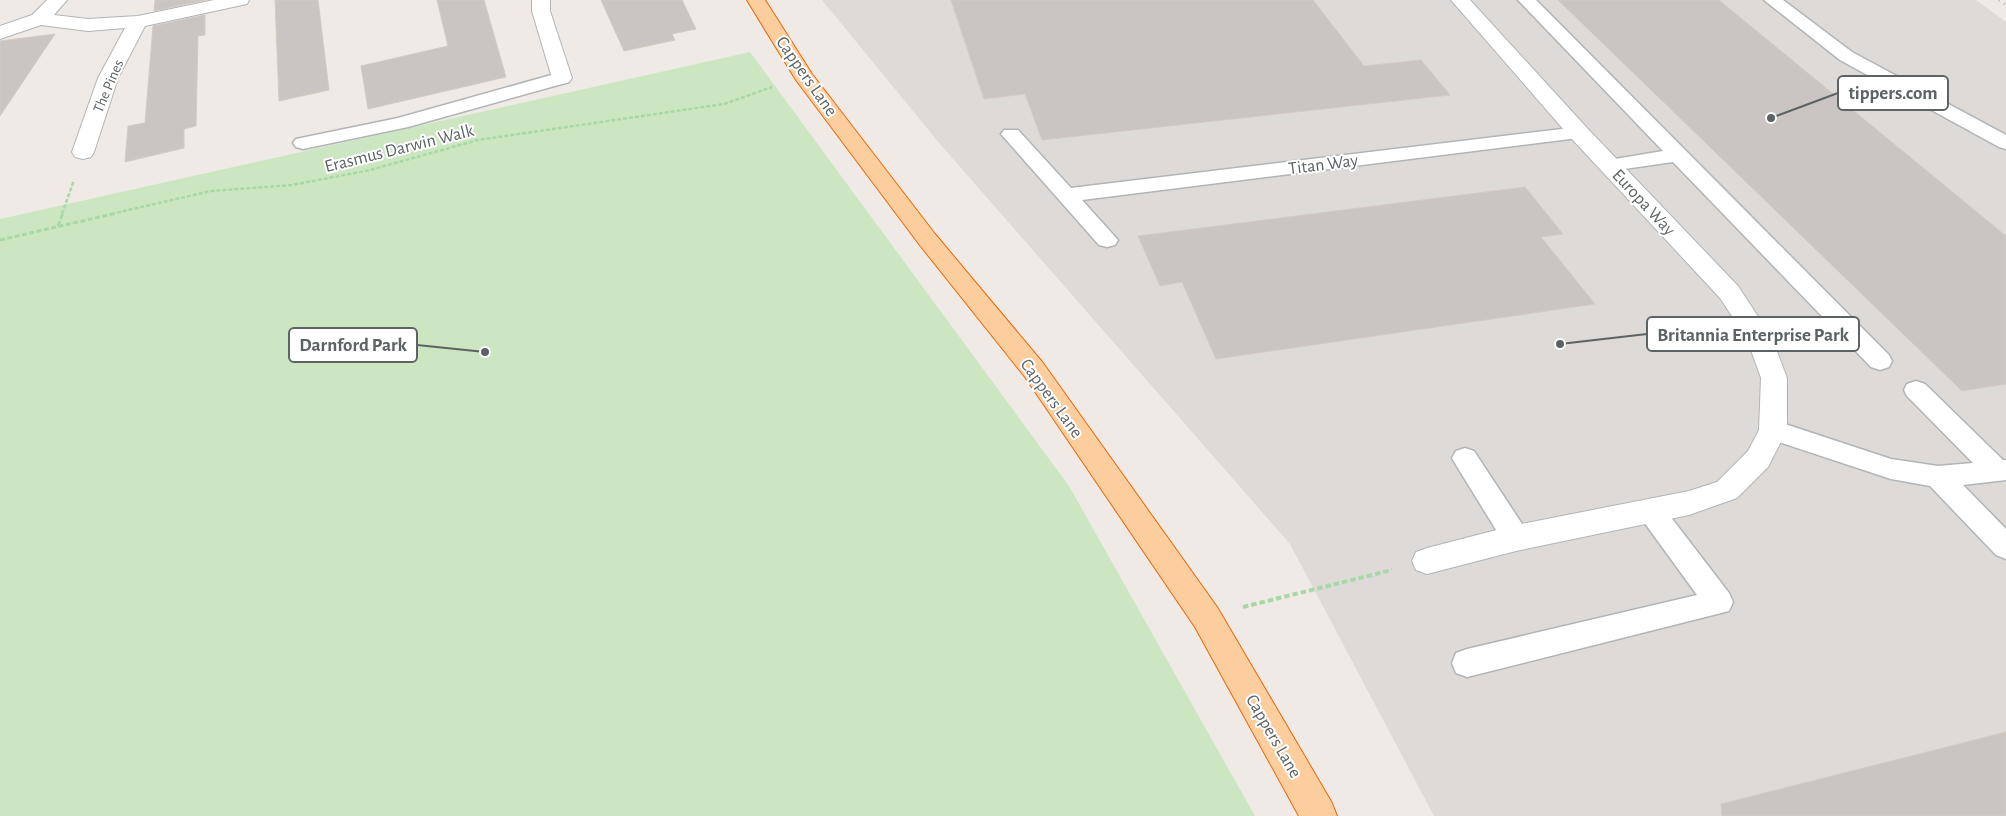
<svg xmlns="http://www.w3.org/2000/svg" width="2006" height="816" font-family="'Alegreya Sans',sans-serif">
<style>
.industrial{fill:#dedad8}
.green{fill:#cce6c2}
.building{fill:#cac5c2;stroke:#d4cac4}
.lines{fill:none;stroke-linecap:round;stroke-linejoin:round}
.service-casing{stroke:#b1b5b7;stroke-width:3}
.minor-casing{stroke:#b1b5b7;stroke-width:2}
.trunk-casing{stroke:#f06605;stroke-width:2}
.path-far2{stroke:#a7d8a6;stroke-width:2.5;stroke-dasharray:4 2;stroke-linecap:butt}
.path-far1{stroke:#a7d8a6;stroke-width:3;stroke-dasharray:5 2.5;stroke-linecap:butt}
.path{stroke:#a7d8a6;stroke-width:4;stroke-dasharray:5.5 3;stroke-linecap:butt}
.service{fill:#fff;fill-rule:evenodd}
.minor{fill:#fff;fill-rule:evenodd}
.trunk{fill:#fcce9e;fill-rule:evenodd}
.rail{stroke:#b2b3b3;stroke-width:3;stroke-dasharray:1 5;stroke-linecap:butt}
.labels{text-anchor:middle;stroke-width:4;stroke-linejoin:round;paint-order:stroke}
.far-street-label{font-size:15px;fill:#5d6365;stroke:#fff}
.street-label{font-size:18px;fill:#5d6365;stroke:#fff}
.leader{fill:none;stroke:#5d6365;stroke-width:2}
.callout-dot{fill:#5d6365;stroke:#fff;stroke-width:2}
.callout{fill:#fff;stroke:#5d6365;stroke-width:2}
.callout-label{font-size:19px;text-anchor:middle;font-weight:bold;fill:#5d6365}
</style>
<rect width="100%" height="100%" fill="#efeae5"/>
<path class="industrial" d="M822,0H1976L2006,22V816H1434L1290,544L940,144Z"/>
<path class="green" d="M750,52L1069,486L1255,816H0V219Z"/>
<g class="building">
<path d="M155,0H205L154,11Z"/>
<path d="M275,0H318L329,90L279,101Z"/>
<path d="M437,0H484L506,77L368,109L361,66L448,46Z"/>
<path d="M601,0H682L696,29L672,34L675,40L624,51Z"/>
<path d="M951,0H1313L1364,66L1421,60L1450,95L1042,140L1025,94L984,99Z"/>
<path d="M1558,0H1719L2006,236V384L1962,391Z"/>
<path d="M205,15V35L198,36L196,126L184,129V148L125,162L128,126L145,123L153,26Z"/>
<path d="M55,34L0,116V41Z"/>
<path d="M1525,187L1563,234L1541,237L1595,304L1216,359L1182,282L1160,286L1138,236Z"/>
<path d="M2006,732V816H1722L1721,804Z"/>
</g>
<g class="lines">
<defs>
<g id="service">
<path d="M1518,0H1536L1889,355L1892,361L1889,367L1880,370L1871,367L1673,162L1610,171L1603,169L1600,165L1603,161L1663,151Z"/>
<path d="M1764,0H1783L1852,52L2006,135V149L1999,147L1840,60Z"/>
<path d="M562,72L569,74L571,78L569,82L408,127L303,149L296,147L293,143L296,139L398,118Z"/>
<path d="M1579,127L1586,129L1589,133L1586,137L1082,200L1118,240L1115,245L1107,247L1099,245L1001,134L1004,130H1018L1071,188Z"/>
<path d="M1916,381L1925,384L2003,460H2006V480L1963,485L2006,529V559L1996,555L1930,486L1891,479L1764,437L1760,430L1764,423L1773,420L1891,459L1938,466L1973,463L1907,396L1904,390L1907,384Z"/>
<path d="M1465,448L1474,451L1526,530L1530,538L1526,546L1516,549L1506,546L1456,465L1452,458L1456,451Z"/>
<path d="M1650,500L1660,503L1729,593L1733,602L1729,611L1467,677L1456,673L1452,663L1456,653L1467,649L1697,595L1636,511L1640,503Z"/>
</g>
<g id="minor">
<path d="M47,0H67L54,15L88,19L138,16L214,0H249L247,4L145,26L118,78L94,152L91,157L83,159L75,157L72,152L98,78L125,28L88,31L41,25L0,39V26L32,15Z"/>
<path d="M532,0H550V11L572,78L569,82L562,84L555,82L552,78L532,11Z"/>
<path d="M1451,0H1470L1587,128L1738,286L1772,338L1787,378V430L1768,467L1737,498L1689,515L1516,551L1427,574L1416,570L1412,561L1416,552L1427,548L1516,525L1689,491L1717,482L1748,451L1759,430L1761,378L1747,339L1720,298L1571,138Z"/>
</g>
<path id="trunk" d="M747,0H765L812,74L935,234L1043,363L1217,607L1332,803L1337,816H1299L1195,627L1025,377L919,244L796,80Z"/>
</defs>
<use href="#service" class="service-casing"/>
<use href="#minor" class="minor-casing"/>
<use href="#trunk" class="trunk-casing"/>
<g class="path-far2">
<path d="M62,214L74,180"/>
<path d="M111,214L211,191L292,185L370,170L478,140L724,104L772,87"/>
</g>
<g class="path-far1">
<path d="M58,226L63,213"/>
<path d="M0,240L117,213"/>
</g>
<path class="path" d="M1243,607L1392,570"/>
<use href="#service" class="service"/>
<use href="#minor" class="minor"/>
<use href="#trunk" class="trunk"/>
<path class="rail" d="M1999,0L2006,5"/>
</g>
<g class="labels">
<g class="far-street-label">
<text transform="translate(108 86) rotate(-67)" y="5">The Pines</text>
</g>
<g class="street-label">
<text transform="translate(807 76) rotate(55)" y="6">Cappers Lane</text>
<text transform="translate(399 148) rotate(-14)" y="6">Erasmus Darwin Walk</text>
<text transform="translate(1323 164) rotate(-7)" y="6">Titan Way</text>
<text transform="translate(1644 202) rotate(47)" y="6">Europa Way</text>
<text transform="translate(1052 398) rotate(54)" y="6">Cappers Lane</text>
<text transform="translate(1274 736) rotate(60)" y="6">Cappers Lane</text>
</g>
</g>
<path class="leader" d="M1771 118L1838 93M1560 344L1647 334M485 352L417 345"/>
<g class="callout-dot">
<circle cx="1771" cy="118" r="5"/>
<circle cx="1560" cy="344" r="5"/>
<circle cx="485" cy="352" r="5"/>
</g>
<g class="callout">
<rect x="1838" y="76" width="110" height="34" rx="5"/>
<rect x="1647" y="317" width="212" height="34" rx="5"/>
<rect x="289" y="328" width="128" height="34" rx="5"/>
</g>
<g class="callout-label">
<text x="1893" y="99">tippers.com</text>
<text x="1753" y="341">Britannia Enterprise Park</text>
<text x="353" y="351">Darnford Park</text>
</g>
</svg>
